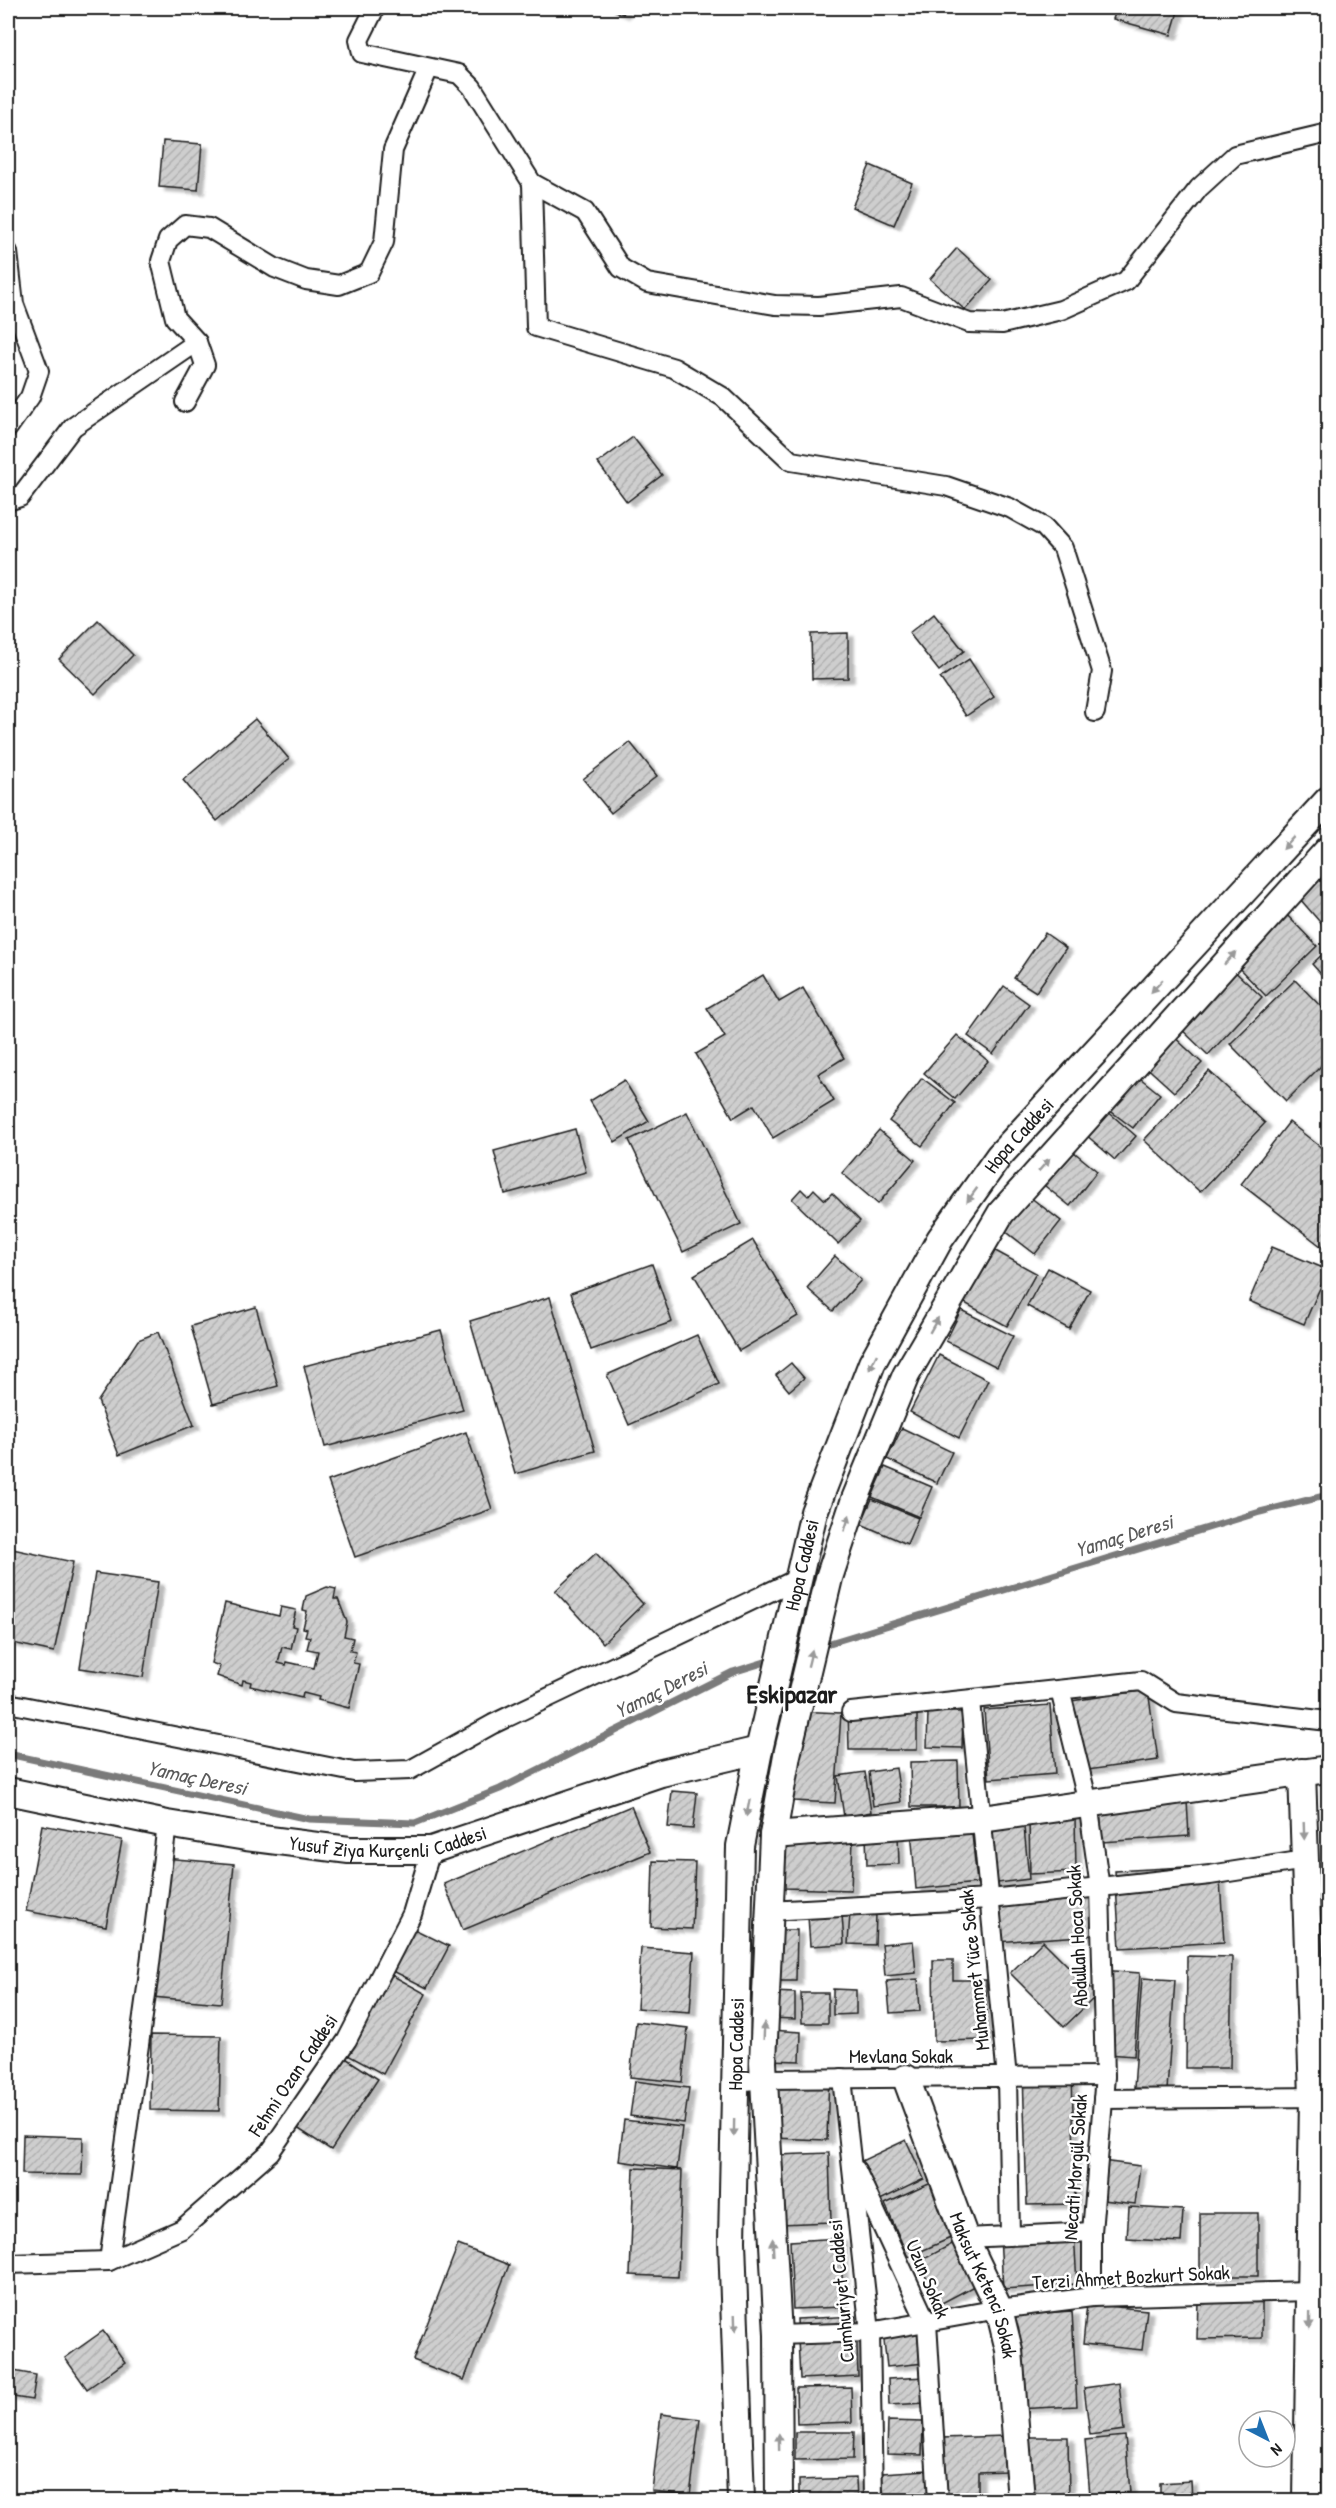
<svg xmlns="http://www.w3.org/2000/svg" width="1336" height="2508" font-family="'Patrick Hand',sans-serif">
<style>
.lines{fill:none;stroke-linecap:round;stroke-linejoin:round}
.stream{stroke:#7a7a7a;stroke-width:7}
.building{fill:url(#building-hatch);stroke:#1c1c1c;stroke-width:1.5;filter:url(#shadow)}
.street-casing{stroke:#1c1c1c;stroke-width:22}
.secondary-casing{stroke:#1c1c1c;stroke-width:30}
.street{stroke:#fff;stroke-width:18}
.secondary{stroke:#fff;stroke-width:26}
.oneway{fill:#999}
.labels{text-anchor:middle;stroke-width:5;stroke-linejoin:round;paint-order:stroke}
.street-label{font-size:20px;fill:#1c1c1c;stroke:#fff}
.water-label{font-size:21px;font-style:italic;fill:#5a5a5a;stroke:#fff}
.district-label{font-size:26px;font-weight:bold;fill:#1c1c1c;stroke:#fff}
</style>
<defs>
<pattern id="building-hatch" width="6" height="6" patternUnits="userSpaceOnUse" patternTransform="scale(1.5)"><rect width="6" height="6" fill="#cecece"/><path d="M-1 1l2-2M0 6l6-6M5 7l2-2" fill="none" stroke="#b0b0b0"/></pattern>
<filter id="shadow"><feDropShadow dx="6" dy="4" stdDeviation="1.5" flood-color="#0004"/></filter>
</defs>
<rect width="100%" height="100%" fill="#fff"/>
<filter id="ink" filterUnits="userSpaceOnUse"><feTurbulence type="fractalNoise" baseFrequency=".0167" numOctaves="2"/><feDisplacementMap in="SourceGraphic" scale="12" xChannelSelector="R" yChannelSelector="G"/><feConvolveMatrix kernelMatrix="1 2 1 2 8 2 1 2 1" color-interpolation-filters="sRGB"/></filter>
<g filter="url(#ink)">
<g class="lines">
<g class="stream">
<path d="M820,1646L1260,1512L1328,1495"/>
<path d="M8,1754L309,1819L415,1823L500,1789L733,1672L775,1659"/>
</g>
</g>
<g class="building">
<path d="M609,8H626L623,14Z"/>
<path d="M1117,8H1179L1171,35L1113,19Z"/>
<path d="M163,141L202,144L198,190L159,187Z"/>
<path d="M870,165L912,183L894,225L852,207Z"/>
<path d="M957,248L992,280L965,310L930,279Z"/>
<path d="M633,437L662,475L627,502L598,463Z"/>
<path d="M934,613L964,651L939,671L909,633Z"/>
<path d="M98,620L133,655L95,694L59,659Z"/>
<path d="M848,633V678L812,679L811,634Z"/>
<path d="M969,659L994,697L966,716L940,678Z"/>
<path d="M255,719L289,759L217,821L183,780Z"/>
<path d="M630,742L657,776L611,813L583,779Z"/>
<path d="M1328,862V925L1325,928L1294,892Z"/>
<path d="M1283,911L1317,946L1266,996L1232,961Z"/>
<path d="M1045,933L1066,948L1036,992L1014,978Z"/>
<path d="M1328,949V982L1312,964Z"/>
<path d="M1229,966L1262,997L1208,1055L1175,1023Z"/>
<path d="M763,975L779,1002L803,988L844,1058L818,1074L834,1101L773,1138L754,1105L733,1118L696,1054L725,1037L707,1008Z"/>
<path d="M1295,980L1328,1014V1059L1286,1101L1230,1044Z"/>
<path d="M1004,986L1029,1004L993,1054L968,1036Z"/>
<path d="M1170,1033L1202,1063L1174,1092L1142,1063Z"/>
<path d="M957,1035L988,1061L955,1099L924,1073Z"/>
<path d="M1209,1071L1265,1123L1200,1192L1144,1140Z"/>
<path d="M1135,1074L1160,1094L1133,1128L1108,1109Z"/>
<path d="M922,1078L955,1103L922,1146L889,1121Z"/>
<path d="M624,1080L649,1121L615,1142L590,1101Z"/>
<path d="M1106,1110L1136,1136L1115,1160L1085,1134Z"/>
<path d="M687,1112L741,1224L683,1252L629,1140Z"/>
<path d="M1289,1122L1328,1153V1238L1322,1247L1241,1184Z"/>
<path d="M575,1129L586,1172L505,1194L494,1151Z"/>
<path d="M879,1130L915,1160L878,1204L842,1173Z"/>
<path d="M1063,1143L1097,1171L1070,1206L1035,1178Z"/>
<path d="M801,1189L808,1196L814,1189L825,1200L832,1193L860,1221L838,1244L792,1199Z"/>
<path d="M1030,1197L1061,1221L1035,1254L1004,1230Z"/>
<path d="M753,1240L798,1316L739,1351L694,1275Z"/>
<path d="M1272,1247L1328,1270L1304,1324L1249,1301Z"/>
<path d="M990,1248L1036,1273L1007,1326L961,1301Z"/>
<path d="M835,1256L861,1280L833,1311L807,1288Z"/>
<path d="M652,1264L672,1322L591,1350L571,1293Z"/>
<path d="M1048,1268L1090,1290L1069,1329L1027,1306Z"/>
<path d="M550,1297L595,1451L515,1474L470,1321Z"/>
<path d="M256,1307L278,1386L213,1404L191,1326Z"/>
<path d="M961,1310L1013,1336L997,1367L946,1341Z"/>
<path d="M441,1330L463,1410L325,1447L304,1366Z"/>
<path d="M158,1332L194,1425L119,1455L98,1401L138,1340Z"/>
<path d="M697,1335L719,1384L629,1425L607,1375Z"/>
<path d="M939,1355L988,1380L959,1438L910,1412Z"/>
<path d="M791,1363L804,1378L789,1391L776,1375Z"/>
<path d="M902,1428L952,1452L937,1483L887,1459Z"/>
<path d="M466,1432L492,1509L355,1557L328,1481Z"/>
<path d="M885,1467L932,1487L919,1517L872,1497Z"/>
<path d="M872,1499L918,1518L907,1544L861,1524Z"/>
<path d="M8,1548L73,1562L54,1652L8,1642Z"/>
<path d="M596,1553L643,1604L603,1643L555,1591Z"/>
<path d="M95,1573L158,1582L143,1677L80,1668Z"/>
<path d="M327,1587L336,1589L334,1599H338L347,1622L344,1636L353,1638L350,1651L356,1652L353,1663L359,1664L349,1708L318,1700L319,1697L303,1693L302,1698L250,1686L251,1682L243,1680L242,1685L217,1676L220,1666L211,1663L225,1603L279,1616L281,1607L296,1610L292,1626L296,1627L291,1649L282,1647L278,1663L286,1665L287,1662L314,1668L318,1651L307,1649L310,1637L305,1636L307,1629L303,1628L307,1611L303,1610L306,1596Z"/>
<path d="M1148,1690L1158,1760L1081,1771L1071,1701Z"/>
<path d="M1050,1705L1055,1774L989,1779L984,1710Z"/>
<path d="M848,1710H917V1750H849Z"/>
<path d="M798,1711L841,1713L835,1803L793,1801Z"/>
<path d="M928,1712H963L962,1748L927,1747Z"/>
<path d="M958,1761L959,1807H911L910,1762Z"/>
<path d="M896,1768L901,1802L873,1806L869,1772Z"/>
<path d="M865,1772L871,1812L844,1817L838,1776Z"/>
<path d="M672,1791L697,1793L693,1829L668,1827Z"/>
<path d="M1187,1801L1189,1836L1102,1842L1100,1807Z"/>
<path d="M631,1806L650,1852L463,1930L444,1884Z"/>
<path d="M1075,1816L1076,1872L1030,1874L1029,1817Z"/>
<path d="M1023,1817L1029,1879L990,1884L984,1821Z"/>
<path d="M971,1824L977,1883L916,1889L911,1830Z"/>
<path d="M42,1825L122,1840L106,1926L26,1911Z"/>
<path d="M898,1835L899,1864L867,1865L866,1836Z"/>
<path d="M786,1838L853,1839L851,1890L784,1888Z"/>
<path d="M164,1858L234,1864L221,2003L152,1997Z"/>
<path d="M653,1861L695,1862L692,1929L651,1927Z"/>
<path d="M1219,1865L1224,1942L1120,1948L1115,1871Z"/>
<path d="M1094,1888L1096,1935L995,1942L992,1894Z"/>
<path d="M850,1912L876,1913L875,1945L848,1944Z"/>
<path d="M842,1914L844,1944L810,1946L808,1916Z"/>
<path d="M410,1927L449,1946L427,1988L389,1969Z"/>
<path d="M773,1930H797L796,1981H772Z"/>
<path d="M913,1941L916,1973L885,1976L882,1944Z"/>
<path d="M1043,1941L1097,1995L1064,2027L1010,1973Z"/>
<path d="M641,1948L694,1952L690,2012L637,2008Z"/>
<path d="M1187,1956L1232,1957L1230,2068H1186Z"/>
<path d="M933,1960H953V1980H986V2040L934,2041Z"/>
<path d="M1101,1970L1140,1973L1134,2056L1095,2053Z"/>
<path d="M388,1973L426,1994L383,2074L344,2053Z"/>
<path d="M1142,1978L1175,1980L1167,2090L1134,2088Z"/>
<path d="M918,1979L920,2011L890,2013L887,1981Z"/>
<path d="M833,1989L856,1990V2014L833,2015Z"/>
<path d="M772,1992L795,1993V2019L771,2018Z"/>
<path d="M801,1993H828V2023H802Z"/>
<path d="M636,2022L688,2028L682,2082L630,2077Z"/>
<path d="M770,2030L801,2032L800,2061L769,2060Z"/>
<path d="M151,2035L221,2036L219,2111L150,2110Z"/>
<path d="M341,2055L378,2079L331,2150L294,2126Z"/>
<path d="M773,2070L829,2071L827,2140L771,2138Z"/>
<path d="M1072,2071L1075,2204L1027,2205L1023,2073Z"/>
<path d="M635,2081L689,2088L684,2123L630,2116Z"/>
<path d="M624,2120L682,2127L677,2169L619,2161Z"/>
<path d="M23,2135L83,2137L82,2175L22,2174Z"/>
<path d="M906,2140L924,2179L876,2202L857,2163Z"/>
<path d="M829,2153L831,2222L780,2224L777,2155Z"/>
<path d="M1102,2161L1140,2166L1135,2204L1096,2199Z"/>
<path d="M634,2168L682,2170L678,2277L630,2275Z"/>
<path d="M931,2183L955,2236L908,2257L885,2204Z"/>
<path d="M1129,2207L1183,2210L1181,2242L1127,2239Z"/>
<rect x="1200" y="2213" width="58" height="63"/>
<path d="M1074,2232L1077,2284L1003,2289L1000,2236Z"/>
<path d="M841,2238L843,2307L793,2309L790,2241Z"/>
<path d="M954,2243L976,2285L940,2304L918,2262Z"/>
<path d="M458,2245L509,2265L464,2380L413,2360Z"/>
<path d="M1198,2299H1262V2338L1197,2339Z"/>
<path d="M1087,2304L1147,2310L1142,2350L1083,2344Z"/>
<path d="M1072,2311L1077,2406L1015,2409L1010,2315Z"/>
<path d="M856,2316L858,2376L800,2379L797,2319Z"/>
<path d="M920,2327L924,2363L887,2367L883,2332Z"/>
<path d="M103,2331L125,2362L87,2389L65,2358Z"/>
<path d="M8,2370L36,2375L32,2400L8,2396Z"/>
<path d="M924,2377L925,2403L889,2405L888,2379Z"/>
<path d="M1119,2383L1124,2430L1090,2435L1084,2388Z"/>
<path d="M851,2387L852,2422L797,2424L796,2388Z"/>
<path d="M661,2414L700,2419L690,2495L652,2491Z"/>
<path d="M888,2421L923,2422L922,2455L887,2454Z"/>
<path d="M795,2432H854L853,2459L795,2460Z"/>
<path d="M1005,2436V2471L978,2472V2500H942L941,2438Z"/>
<path d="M1125,2436L1130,2492L1090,2495L1085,2440Z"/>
<path d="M1010,2437H1068L1069,2500H1010Z"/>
<path d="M928,2470L929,2500H884L882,2473Z"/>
<path d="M856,2478L857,2500H799V2480Z"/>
<path d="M1191,2481L1192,2500H1160V2483Z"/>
</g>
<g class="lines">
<defs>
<g id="street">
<path d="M375,8L359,40L362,53L459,74L472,87L532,183L585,212L621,268L647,283L775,305L819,306L901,297L969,323L1002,324L1061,310L1126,281L1199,188L1235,155L1328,133"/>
<path d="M532,183L536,327L674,368L723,397L791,461L946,486L1010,508L1044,527L1063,548L1102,671L1095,712"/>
<path d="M8,252L14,304L39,371L30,397L8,428"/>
<path d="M185,402L205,365L197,342L175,318L161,261L168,240L185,225L209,228L275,268L306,280L339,285L369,273L384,242L393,150L429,68"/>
<path d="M8,501L20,497L73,427L197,342"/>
<path d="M1060,1690L1088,1803L1100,1888L1105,2076L1092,2232V2297"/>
<path d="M970,1701L1007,2078L1010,2235"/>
<path d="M8,1703L354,1772L410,1770L493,1724L801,1577"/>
<path d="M851,1712L1141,1681L1176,1703L1328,1721"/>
<path d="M768,1911L990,1899L1210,1875L1305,1860"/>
<path d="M842,2078L870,2332L873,2500"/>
<path d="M735,2082L764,2079L1105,2076"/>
<path d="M1103,2099L1328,2097"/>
<path d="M856,2170L927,2323L938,2500"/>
<path d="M965,2238L1092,2232"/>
<path d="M109,2261L148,1980L167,1824"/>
<path d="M8,2264L109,2261L182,2229L270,2152L347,2040L412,1914L431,1850"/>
<path d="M778,2335L870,2332L999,2309L1092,2297L1310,2291"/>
</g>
<g id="secondary">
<path d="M1302,1772L1313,2097L1307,2500"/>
<path id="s1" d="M8,1791L167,1824L246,1837L349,1850H431L661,1773L759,1750"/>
<path d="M773,1835L982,1819L1328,1769"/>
<path id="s2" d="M906,2078L965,2238L999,2309L1009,2350L1021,2500"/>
<path id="s3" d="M741,2500L732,2241L740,1846L759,1750L814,1512L872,1363L940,1239L999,1156L1328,800"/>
<path d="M779,2500L778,2335L763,2062L773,1835L787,1755L829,1578L855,1499L906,1375L1001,1213L1328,850"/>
</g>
</defs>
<use href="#street" class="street-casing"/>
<use href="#secondary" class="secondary-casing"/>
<use href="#street" class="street"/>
<use href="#secondary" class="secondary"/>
</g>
<defs><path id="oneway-solid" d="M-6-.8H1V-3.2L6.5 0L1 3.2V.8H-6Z" transform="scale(1.5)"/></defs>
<g class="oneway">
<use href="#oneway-solid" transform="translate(1289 843) rotate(133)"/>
<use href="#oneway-solid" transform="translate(1230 958) rotate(-48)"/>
<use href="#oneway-solid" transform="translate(1157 986) rotate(133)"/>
<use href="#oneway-solid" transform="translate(1044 1165) rotate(-49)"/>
<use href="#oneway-solid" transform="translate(972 1195) rotate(126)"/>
<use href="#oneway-solid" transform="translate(934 1325) rotate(-60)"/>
<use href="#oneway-solid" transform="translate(873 1362) rotate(116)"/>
<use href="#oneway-solid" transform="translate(847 1523) rotate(-72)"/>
<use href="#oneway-solid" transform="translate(810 1658) rotate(-76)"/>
<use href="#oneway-solid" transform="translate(748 1808) rotate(101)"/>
<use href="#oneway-solid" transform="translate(1304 1831) rotate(88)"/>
<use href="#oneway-solid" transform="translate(764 2031) rotate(-88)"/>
<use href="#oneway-solid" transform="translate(734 2128) rotate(91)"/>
<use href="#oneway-solid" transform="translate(773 2247) rotate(-93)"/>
<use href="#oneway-solid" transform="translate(1310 2320) rotate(91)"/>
<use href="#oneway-solid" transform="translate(735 2323) rotate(88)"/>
<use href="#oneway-solid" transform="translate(779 2442) rotate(-91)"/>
</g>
</g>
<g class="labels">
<g class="street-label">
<text dy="7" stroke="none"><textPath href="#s3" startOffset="1428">Hopa Caddesi</textPath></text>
<text dy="7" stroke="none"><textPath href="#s3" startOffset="942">Hopa Caddesi</textPath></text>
<text dy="7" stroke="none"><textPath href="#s1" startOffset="386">Yusuf Ziya Kurçenli Caddesi</textPath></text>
<text transform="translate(1077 1936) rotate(-93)" y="7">Abdullah Hoca Sokak</text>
<text transform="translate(974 1970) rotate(-96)" y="7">Muhammet Yüce Sokak</text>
<text dy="7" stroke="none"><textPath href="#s3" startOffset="456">Hopa Caddesi</textPath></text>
<text x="901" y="2063">Mevlana Sokak</text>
<text transform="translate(293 2075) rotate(-56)" y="7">Fehmi Ozan Caddesi</text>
<text transform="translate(1075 2167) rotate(-86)" y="7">Necati Morgül Sokak</text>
<text transform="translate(1131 2277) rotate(-3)" y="7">Terzi Ahmet Bozkurt Sokak</text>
<text transform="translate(928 2279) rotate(67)" y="7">Uzun Sokak</text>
<text dy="7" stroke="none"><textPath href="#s2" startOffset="222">Maksut Ketenci Sokak</textPath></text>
<text transform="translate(841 2291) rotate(-95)" y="7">Cumhuriyet Caddesi</text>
</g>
<g class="water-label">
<text transform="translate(1124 1536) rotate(-17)" y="7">Yamaç Deresi</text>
<text transform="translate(661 1690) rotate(-27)" y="7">Yamaç Deresi</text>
<text transform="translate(197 1778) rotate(12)" y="7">Yamaç Deresi</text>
</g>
<g class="district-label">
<text x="792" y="1703">Eskipazar</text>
</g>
</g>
<rect width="1336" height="2508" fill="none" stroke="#fff" stroke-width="30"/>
<rect x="15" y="15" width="1306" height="2478" fill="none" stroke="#1c1c1c" stroke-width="2" filter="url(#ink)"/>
<g transform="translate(1267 2439) rotate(138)"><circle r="28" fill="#ffffff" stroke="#a4a4a4" stroke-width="1.5"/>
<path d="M0-4.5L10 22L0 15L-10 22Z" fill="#1f6fb2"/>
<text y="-9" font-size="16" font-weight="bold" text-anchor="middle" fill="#1c1c1c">N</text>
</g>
</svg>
